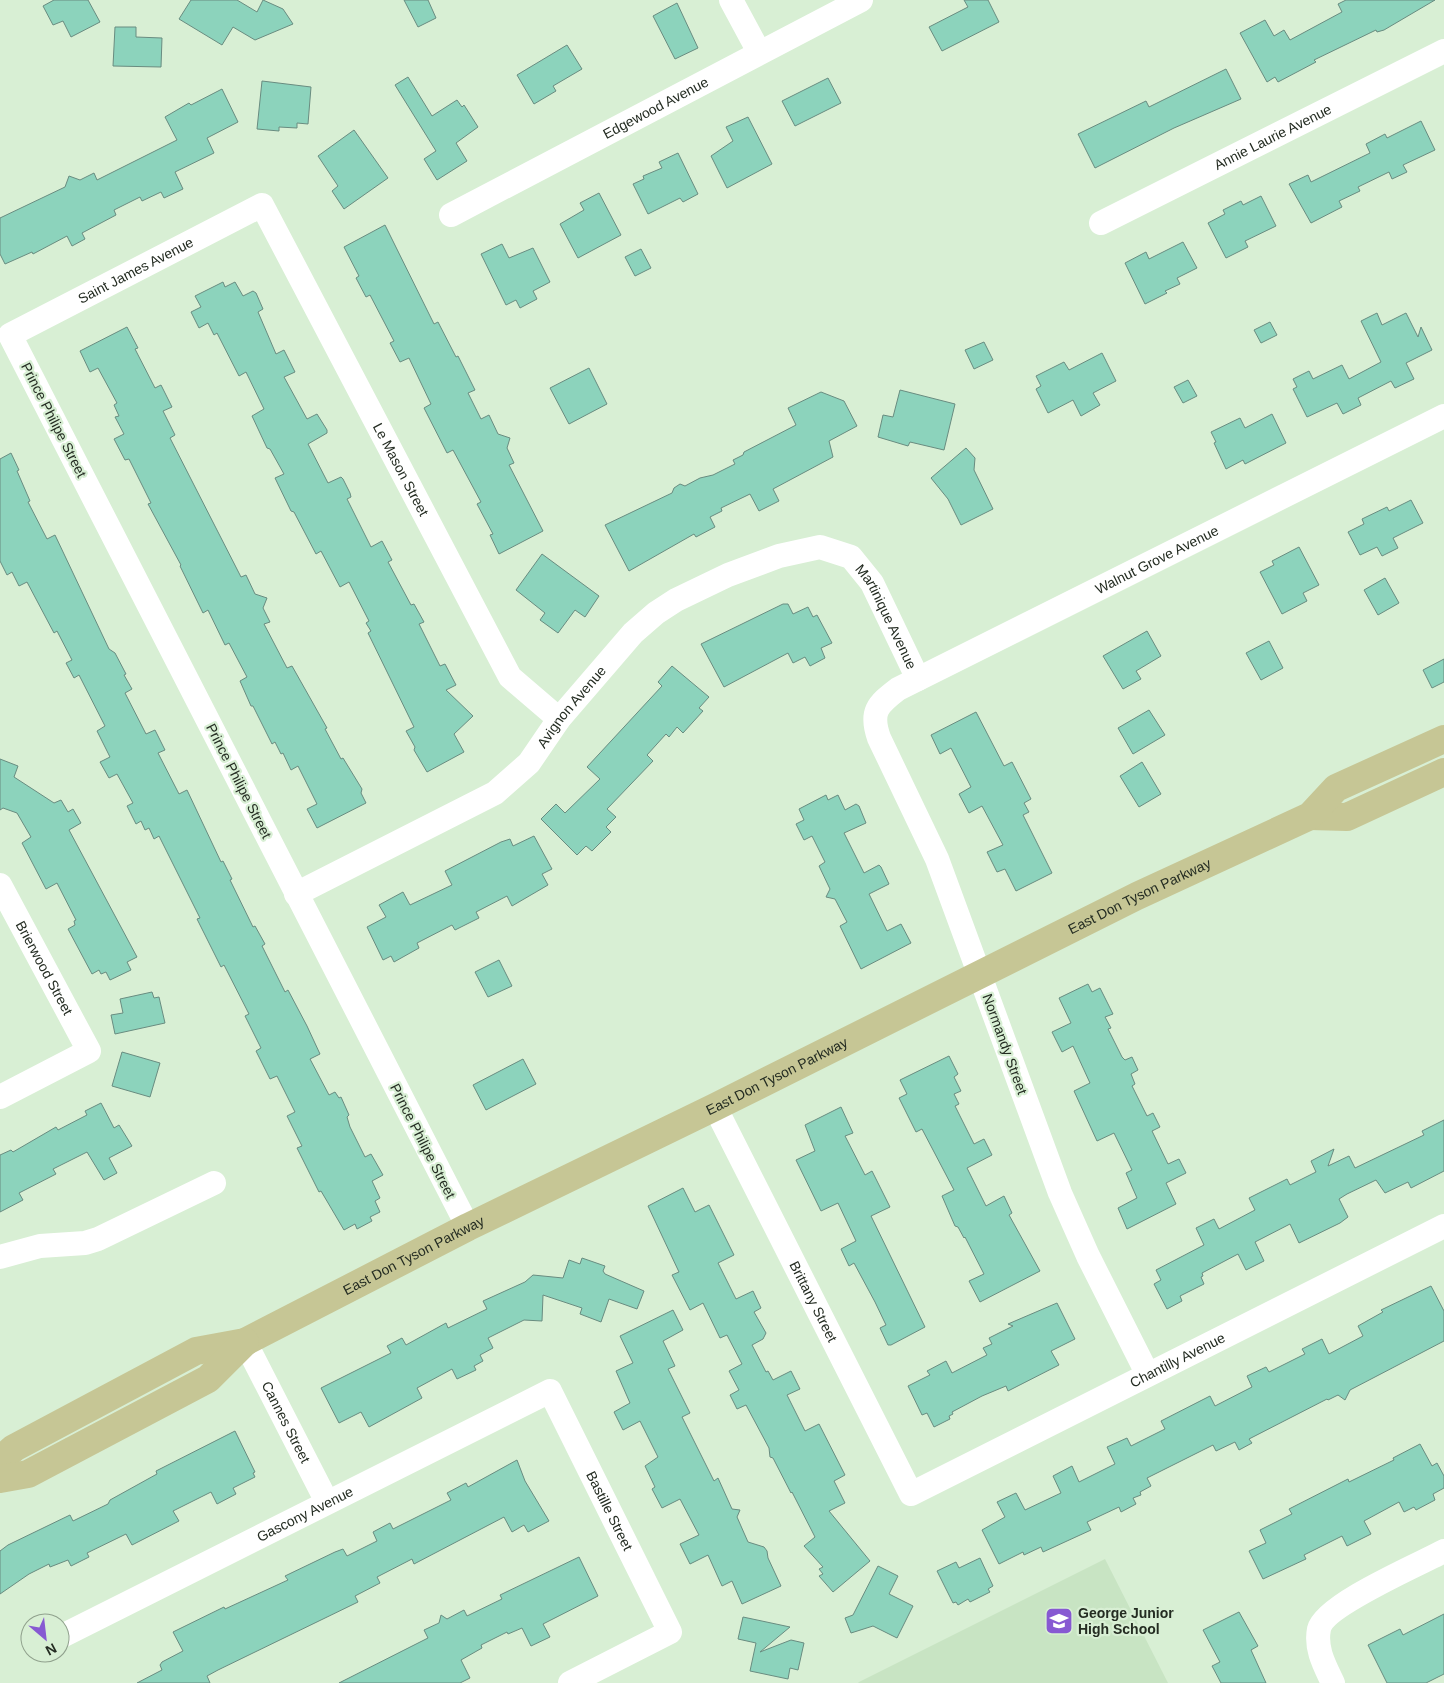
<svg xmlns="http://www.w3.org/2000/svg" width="1444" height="1683" font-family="Arial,sans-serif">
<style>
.built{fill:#c8e4c3}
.building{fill:#8cd3bc;stroke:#698c80}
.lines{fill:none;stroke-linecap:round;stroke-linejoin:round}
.minor{stroke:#fff;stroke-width:24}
.major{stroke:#c6c695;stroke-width:28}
.labels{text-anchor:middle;stroke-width:4.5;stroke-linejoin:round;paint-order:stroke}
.street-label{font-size:14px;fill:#242c22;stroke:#d8efd4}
.poi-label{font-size:14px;font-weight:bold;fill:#242c22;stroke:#d8efd4;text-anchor:start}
</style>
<rect width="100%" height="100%" fill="#d8efd4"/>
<path class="built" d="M1105,1559L1168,1683H858L859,1682Z"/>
<g class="building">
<path d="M54,0H88L100,22L71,37L63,21L53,25L43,6Z"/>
<path d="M191,0H237L257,12L263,0L283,9L293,24L255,40L233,27L222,45L179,19Z"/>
<path d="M404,0H428L436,18L418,27Z"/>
<path d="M964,0H988L999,22L942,51L929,27L968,7Z"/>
<path d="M1346,0H1435L1384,30L1377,32L1376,30L1314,60L1316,62L1278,82L1275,77L1267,82L1240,33L1265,20L1274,36L1284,30L1290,40L1342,12L1338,4Z"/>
<path d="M677,3L698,48L675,59L653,16Z"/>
<path d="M115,27H136V37L162,38L161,67L113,66Z"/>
<path d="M567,45L582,69L553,86L556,91L534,104L517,75Z"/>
<path d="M1226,69L1241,99L1174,128L1095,168L1078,134L1146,101L1149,107Z"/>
<path d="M408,77L432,116L457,100L462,107L464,105L478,127L456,143L467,161L437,180L424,159L436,151L395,85Z"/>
<path d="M828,78L841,103L795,126L782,101Z"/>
<path d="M262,81L311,87L308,124L297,123V128L279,127V131L257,129Z"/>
<path d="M222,89L238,122L207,138L214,153L175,172L183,189L164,198L161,192L142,201L140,197L114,210L116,215L82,233L85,239L72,246L67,236L33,254L32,252L5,264L0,254V218L65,187L69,176L80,180L94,173L97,180L177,140L165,117L189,103L191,105Z"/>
<path d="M748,117L772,164L727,188L711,156L733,141L726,127Z"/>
<path d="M1421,121L1435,150L1403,165L1407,172L1392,179L1389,172L1358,187L1360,191L1339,201L1342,207L1311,223L1289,184L1308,175L1311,182L1370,153L1366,144L1385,134L1387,138Z"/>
<path d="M354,130L388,178L344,209L332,191L338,186L318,156Z"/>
<path d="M678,153L698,194L683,202L680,198L648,214L633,184L644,179L643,176L662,168L659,162Z"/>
<path d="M599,193L621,235L578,258L560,224L584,210L580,203Z"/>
<path d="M1261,196L1276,226L1245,241L1248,247L1226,258L1208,223L1225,214L1223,210L1241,201L1243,205Z"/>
<path d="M385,225L434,324L438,322L456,357L458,356L475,390L468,393L481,419L489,415L498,434L510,438L507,448L514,463L509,465L543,531L499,554L490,535L493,534L477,504L481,502L453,450L447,453L424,408L431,404L409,358L400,362L390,343L394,341L370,295L366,297L356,278L359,276L344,247Z"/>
<path d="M1183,242L1197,268L1177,278L1180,284L1165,291L1167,293L1145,304L1125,263L1146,252L1149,259Z"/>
<path d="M502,244L509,258L533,248L550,282L533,291L537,299L520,308L516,300L506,305L481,254Z"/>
<path d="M641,249L651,268L635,276L625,257Z"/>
<path d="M223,282L225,287L235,282L243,296L253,291L256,293L263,309L258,312L276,354L284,350L295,372L284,377L307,419L317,414L327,430V433L308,444L328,483L341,477L343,479L350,493L351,497L347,499L371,547L382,541L392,560L388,562L411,605L414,604L424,622L419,624L440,666L445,664L456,685L446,690L473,716L454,734L464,752L427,772L414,750L415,747L406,731L414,727L368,633L371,631L366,623L369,621L349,582L340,587L321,551L316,554L294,512L291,511L275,478L284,474L270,449L267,448L252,416L264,409L246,372L239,376L217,333L214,335L208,323L199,328L191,312L201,307L195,296Z"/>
<path d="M1377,313L1382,325L1406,313L1418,337L1421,327L1432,350L1406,363L1414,379L1395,388L1391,381L1358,398L1361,405L1343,414L1337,403L1307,417L1293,389L1297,387L1293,379L1309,371L1313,379L1342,365L1349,379L1381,362L1361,321Z"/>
<path d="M1270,322L1277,335L1261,343L1254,330Z"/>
<path d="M127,327L138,348L135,349L155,388L161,385L172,407L163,411L175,435L170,438L241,577L246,575L255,594L267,598L263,608L270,622L264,624L287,668L292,666L327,728L325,729L341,759L343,758L362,789L361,793L366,803L317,828L307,809L317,804L298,766L291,770L283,753L281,754L275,742L272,744L253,706H251L240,681L247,677L229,643L225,645L208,610L203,613L180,566L181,565L148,504L151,503L129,459L125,460L114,439L124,434L115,417L119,416L114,405L117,403L98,368L90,372L80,351Z"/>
<path d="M984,342L993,360L974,369L965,350Z"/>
<path d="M1102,353L1116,381L1093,393L1100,405L1081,416L1073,400L1048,413L1036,389L1041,386L1036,376L1064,362L1069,370Z"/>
<path d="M589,368L607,404L569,424L550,388Z"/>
<path d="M1188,380L1197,396L1183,403L1174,387Z"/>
<path d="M900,390L955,404L944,450L910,442L908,446L878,437L883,415L893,417Z"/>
<path d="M821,392L844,401L857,426L829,441L833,457L773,489L779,501L759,511L750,494L721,508L722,511L710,517L715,527L696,537L694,534L629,571L605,525L672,493L674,488L680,484L685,486L700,478L713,475L735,464L733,460L743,455L744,452L796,425L788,408Z"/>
<path d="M1272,414L1286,443L1245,464L1243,460L1226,469L1214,443L1216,442L1211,432L1240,418L1245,428Z"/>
<path d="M966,448L975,458L974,470L993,509L961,525L948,499L931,478Z"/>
<path d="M11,453L19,470L17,471L30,501L28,502L47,539L55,535L109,649L115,653L126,674L124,675L132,689L125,693L146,734L155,730L165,750L158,753L179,794L187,790L221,862L223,861L232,879L230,880L253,927L255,926L265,944L262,946L285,992L288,990L307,1026L320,1054L310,1059L329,1095L335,1092L339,1098L341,1097L349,1115L347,1117L350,1127L365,1157L371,1154L383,1175L372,1181L380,1198L375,1201L380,1212L370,1217L372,1221L357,1229L355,1224L344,1230L321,1191L319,1192L297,1148L302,1146L287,1116L295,1112L277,1076L270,1079L256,1051L261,1048L245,1016L249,1014L224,965L221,967L197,919L200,918L159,836L154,839L149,828L145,830L141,821L136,824L127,806L133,803L117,774L109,778L100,762L110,757L97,731L105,726L79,675L74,678L66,663L72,660L57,631L54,633L27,582L19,586L12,572L7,575L0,561V459Z"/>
<path d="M1411,500L1423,523L1393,538L1398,548L1382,556L1377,547L1360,555L1348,532L1364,524L1362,519L1387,507L1389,511Z"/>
<path d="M1299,547L1319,585L1303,593L1307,601L1282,614L1260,572L1274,565L1272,561Z"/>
<path d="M542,554L599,596L585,617L575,610L558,633L540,620L545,613L516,590Z"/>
<path d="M1385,578L1399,603L1378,615L1364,590Z"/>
<path d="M783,604H788L793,614L808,607L813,617L817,615L832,643L821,648L825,658L810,666L805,657L793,663L788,653L724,687L701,644Z"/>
<path d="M1147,631L1161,656L1136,671L1141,679L1123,689L1103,656Z"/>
<path d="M1269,641L1283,668L1261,680L1246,653Z"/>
<path d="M1444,659V682L1432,688L1423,670Z"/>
<path d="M672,666L709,697L699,708L703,711L683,733L677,727L669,737L666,734L647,755L653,761L607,809L616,817L606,827L611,832L592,851L586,846L577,855L541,819L556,804L565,813L600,779L587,767L662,686L658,682Z"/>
<path d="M1149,710L1165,735L1133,754L1118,728Z"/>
<path d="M976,712L1004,766L1012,762L1031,799L1024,803L1029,812L1023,815L1052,873L1016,891L1005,869L997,872L987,852L1003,845L982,806L969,813L959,794L971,787L951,748L940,754L931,735Z"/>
<path d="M0,759L18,766L14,777L54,803L61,800L68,812L73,809L81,823L69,830L137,957L127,962L131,970L110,980L106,972L101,974L99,970L92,974L68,929L75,925L74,921L76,920L57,883L46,889L22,843L31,837L17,813L3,808L0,810Z"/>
<path d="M1142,762L1161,794L1139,807L1120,776Z"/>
<path d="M826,795L828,800L838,795L845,810L856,804L859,806L866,823L844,833L864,873L879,865L881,867L889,884L869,894L887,931L901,924L911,943L861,969L840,926L847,922L835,899L826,897L830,889L819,866L825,862L812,836L804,840L796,824L804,820L799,809Z"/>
<path d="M534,836L552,869L542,874L548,885L512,906L507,896L476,912L479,918L455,930L452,925L417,943L419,948L394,962L391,956L383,960L367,927L386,917L379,905L403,892L410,905L452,885L445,871L501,842L510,839L513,846Z"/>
<path d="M499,960L512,986L488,997L475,972Z"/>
<path d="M1088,984L1092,992L1100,988L1113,1014L1105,1017L1111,1028L1108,1029L1122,1057L1125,1060L1132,1057L1138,1070L1131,1074L1135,1084L1132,1086L1147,1116L1153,1113L1160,1127L1152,1131L1168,1164L1179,1159L1186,1173L1166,1183L1176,1204L1127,1229L1118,1208L1137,1198L1126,1173L1132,1170L1114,1133L1097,1141L1074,1091L1090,1083L1073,1046L1062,1052L1052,1032L1071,1023L1059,998Z"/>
<path d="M152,992L154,998L159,997L165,1023L115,1034L111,1015L123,1013L120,999Z"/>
<path d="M122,1052L160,1063L150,1097L112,1086Z"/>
<path d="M949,1056L958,1074L954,1077L961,1091L954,1094L959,1104L955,1106L974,1144L984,1139L992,1155L967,1168L986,1206L1004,1196L1012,1213L1009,1215L1040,1271L980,1302L969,1281L984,1274L965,1237L964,1238L958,1227L955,1226L942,1196L954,1190L922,1129L916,1132L899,1098L907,1094L900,1080Z"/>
<path d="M523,1059L536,1084L486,1110L473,1085Z"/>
<path d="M101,1103L114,1128L119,1125L132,1146L109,1158L117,1173L104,1180L87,1152L53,1169L56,1174L19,1193L23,1200L0,1212V1155L11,1150L13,1152L56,1127L58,1130L87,1115L85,1111Z"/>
<path d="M841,1107L853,1133L845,1136L865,1175L872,1171L890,1207L871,1216L925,1327L891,1345H888L880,1328L886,1325L875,1302L854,1263L849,1266L841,1249L856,1241L838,1203L821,1211L796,1160L815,1151L805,1125Z"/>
<path d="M1444,1120V1171L1411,1188L1408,1182L1385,1193L1376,1180L1347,1194L1339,1199L1348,1217L1340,1223L1299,1243L1290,1224L1255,1242L1264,1261L1246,1270L1238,1254L1202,1273L1203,1276L1201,1277L1204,1284L1180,1296L1182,1301L1167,1309L1154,1284L1161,1280L1156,1270L1204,1245L1196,1228L1214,1219L1219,1229L1255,1210L1249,1198L1287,1179L1290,1185L1316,1172L1311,1161L1334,1149L1328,1166L1349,1156L1355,1168L1424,1135L1422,1131Z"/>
<path d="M683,1188L695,1212L709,1205L734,1255L718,1263L736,1299L753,1291L761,1308L754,1312L766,1333L763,1339L752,1345L766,1372L768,1371L773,1380L791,1371L800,1389L787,1395L805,1431L819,1424L845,1475L834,1481L845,1503L829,1511L870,1561L833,1592L819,1576L823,1574L819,1569L823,1567L804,1546L815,1537L792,1492L791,1493L773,1458L770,1457L769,1448L746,1405L737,1409L730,1395L739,1390L729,1371L742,1364L727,1335L720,1338L703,1303L690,1310L672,1275L679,1272L648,1206Z"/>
<path d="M582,1258L605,1266L603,1271L605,1274L644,1291L637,1309L609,1299L601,1322L580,1314L582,1308L543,1295L542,1321L524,1320L488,1338L493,1348L480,1355L483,1361L474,1366L476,1370L457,1379L452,1369L417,1388L422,1398L369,1427L361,1412L339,1423L321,1388L391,1353L387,1346L402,1338L406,1345L446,1323L448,1328L487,1309L483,1301L525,1282L533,1275L563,1278L569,1260L580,1264Z"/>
<path d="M1431,1286L1444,1311V1341L1350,1390L1345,1400L1338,1395L1328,1400L1327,1399L1249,1439L1252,1443L1239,1450L1235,1442L1216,1451L1213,1445L1147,1478L1151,1486L1140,1492L1141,1495L1133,1498L1136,1504L1121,1512L1119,1507L1087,1522L1091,1530L1043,1552L1041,1547L1024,1555L1023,1552L999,1564L982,1530L1005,1517L997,1502L1016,1493L1025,1510L1061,1493L1053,1476L1072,1466L1079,1482L1115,1464L1107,1447L1127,1438L1131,1446L1165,1429L1161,1421L1210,1396L1215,1406L1252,1387L1247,1376L1266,1367L1269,1372L1305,1354L1302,1349L1322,1339L1329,1354L1363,1336L1358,1326L1383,1312L1381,1310Z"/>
<path d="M1057,1303L1075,1339L1051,1351L1059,1365L1008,1391L1006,1386L982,1396L952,1412L953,1414L949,1416L950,1419L934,1427L927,1413L922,1415L908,1386L930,1375L927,1371L946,1361L952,1373L987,1355L983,1348L992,1344L989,1338L1013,1326L1008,1324Z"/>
<path d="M673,1310L683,1330L663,1341L675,1366L668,1369L690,1413L682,1417L714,1481L718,1478L732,1509L740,1510L737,1517L748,1542L764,1547L767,1551L768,1558L781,1586L742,1604L732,1581L722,1586L708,1555L690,1564L680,1544L699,1535L680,1499L662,1508L652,1489L655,1487L645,1466L658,1457L640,1421L623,1430L614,1412L630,1403L616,1371L633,1363L620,1336Z"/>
<path d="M235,1431L255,1472L253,1473L255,1477L233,1488L236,1494L217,1504L211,1492L173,1511L179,1521L132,1545L126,1534L87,1553L89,1557L71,1566L68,1560L50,1567L49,1564L29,1574L0,1594V1551L8,1545L70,1515L73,1521L108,1504L110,1500L157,1474L156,1471Z"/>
<path d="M1420,1444L1432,1466L1437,1463L1444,1476V1488L1433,1494L1435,1500L1416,1510L1414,1507L1404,1512L1399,1502L1364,1521L1371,1534L1347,1546L1342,1536L1304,1555L1306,1559L1263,1579L1249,1551L1266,1543L1260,1530L1292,1514L1289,1509L1348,1479L1349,1482L1394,1460L1393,1458Z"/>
<path d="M517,1460L525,1481L549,1521L528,1532L524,1525L512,1532L504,1517L414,1564L412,1559L377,1577L380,1583L355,1596L358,1602L218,1670L207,1676L210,1683H137L162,1670L160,1665L162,1662L183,1651L173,1632L224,1607L225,1609L288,1580L285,1576L335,1552L343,1549L347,1556L377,1541L373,1532L390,1523L393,1529L451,1500L447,1493L466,1483L468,1487Z"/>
<path d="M579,1557L598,1596L543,1624L550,1637L531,1646L522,1628L508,1634L507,1632L481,1645L482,1648L461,1660L470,1678L460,1683H339L428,1638L424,1630L439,1623L441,1615L447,1619L464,1610L467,1616L502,1599L500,1595Z"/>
<path d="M980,1558L993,1586L988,1589L990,1592L970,1602L968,1599L958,1605L956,1602L953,1603L937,1571L956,1562L959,1568Z"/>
<path d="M878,1566L898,1576L889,1594L913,1606L897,1638L873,1626L851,1633L845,1618L853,1615Z"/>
<path d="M1239,1612L1258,1646L1251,1650L1266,1683H1221L1212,1666L1220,1662L1203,1630Z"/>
<path d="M1444,1614V1674L1426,1683H1387L1368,1645L1400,1629L1403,1635Z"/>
<path d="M743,1617L790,1627L760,1652L791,1640L804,1643L798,1670L790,1668L788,1679L750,1671L756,1643L738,1639Z"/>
</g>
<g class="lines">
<g class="minor">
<path d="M731,0L759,52"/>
<path id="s1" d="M451,215L861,0"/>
<path id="s2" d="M1101,223L1444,51"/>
<path id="s3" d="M0,885L89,1051L0,1097"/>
<path id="s4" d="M296,894L495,793L529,763L559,719L633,633L656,613L676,600L728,575L779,556L820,547L851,557L872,583L918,679"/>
<path id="s5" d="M715,1107L911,1494L1444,1226"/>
<path id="s6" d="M468,1227L10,335L262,205L510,677L559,719"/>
<path d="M0,1257L40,1246L85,1243L98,1239L214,1183"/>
<path id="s7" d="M245,1342L327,1502"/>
<path id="s8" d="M1147,1373L1088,1256L1060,1193L937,859L879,738C870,712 877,705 898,689L1444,416"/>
<path id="s9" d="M60,1637L550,1391L670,1632L570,1683"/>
<path d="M1333,1683C1325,1666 1315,1649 1319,1629C1324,1605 1420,1564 1444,1551"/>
</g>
<g class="major">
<path d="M1310,816L1347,817L1444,772"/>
<path id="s10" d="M0,1460L14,1448L196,1351L245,1342L468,1227L715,1107L1137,896L1310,816L1336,788L1444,739"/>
<path d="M0,1479L28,1474L208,1379L245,1342"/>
</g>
</g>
<defs>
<symbol id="school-square" viewBox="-11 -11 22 22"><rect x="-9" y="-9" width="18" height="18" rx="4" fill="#8759d2" stroke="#d8efd4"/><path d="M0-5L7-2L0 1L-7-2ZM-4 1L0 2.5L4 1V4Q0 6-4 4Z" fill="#fff"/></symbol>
</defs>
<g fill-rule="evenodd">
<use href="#school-square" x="1043" y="1605" width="32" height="32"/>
</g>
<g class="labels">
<g class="street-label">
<text dy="5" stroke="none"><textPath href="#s1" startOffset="231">Edgewood Avenue</textPath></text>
<text dy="5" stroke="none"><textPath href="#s2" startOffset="192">Annie Laurie Avenue</textPath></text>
<text dy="5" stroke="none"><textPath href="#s6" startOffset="1144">Saint James Avenue</textPath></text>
<text transform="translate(54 420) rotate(63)" y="5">Prince Philipe Street</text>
<text dy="5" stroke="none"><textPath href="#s6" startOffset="1585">Le Mason Street</textPath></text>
<text dy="5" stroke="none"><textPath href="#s8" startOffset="1038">Walnut Grove Avenue</textPath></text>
<text dy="5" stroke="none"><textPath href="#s4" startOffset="746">Martinique Avenue</textPath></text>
<text dy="5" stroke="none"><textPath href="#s4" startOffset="339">Avignon Avenue</textPath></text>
<text transform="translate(239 781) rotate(63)" y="5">Prince Philipe Street</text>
<text dy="5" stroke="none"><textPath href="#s10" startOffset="1274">East Don Tyson Parkway</textPath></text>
<text dy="5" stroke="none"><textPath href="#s3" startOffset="94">Brierwood Street</textPath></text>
<text transform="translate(1005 1044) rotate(70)" y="5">Normandy Street</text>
<text dy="5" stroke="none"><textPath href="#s10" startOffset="869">East Don Tyson Parkway</textPath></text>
<text transform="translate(423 1141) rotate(63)" y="5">Prince Philipe Street</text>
<text dy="5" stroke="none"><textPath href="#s10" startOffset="464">East Don Tyson Parkway</textPath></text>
<text dy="5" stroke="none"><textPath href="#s5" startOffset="218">Brittany Street</textPath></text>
<text dy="5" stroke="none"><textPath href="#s5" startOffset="732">Chantilly Avenue</textPath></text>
<text dy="5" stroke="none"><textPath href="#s7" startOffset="90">Cannes Street</textPath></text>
<text dy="5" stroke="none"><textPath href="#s9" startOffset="682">Bastille Street</textPath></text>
<text dy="5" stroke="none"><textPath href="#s9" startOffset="274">Gascony Avenue</textPath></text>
</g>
<g class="poi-label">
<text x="1078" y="1618">George Junior<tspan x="1078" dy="16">High School</tspan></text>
</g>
</g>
<g transform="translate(45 1638) rotate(152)"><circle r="24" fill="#d8efd4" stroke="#90a18d"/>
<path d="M0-4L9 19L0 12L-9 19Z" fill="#8759d2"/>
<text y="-8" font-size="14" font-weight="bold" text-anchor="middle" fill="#242c22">N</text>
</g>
</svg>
